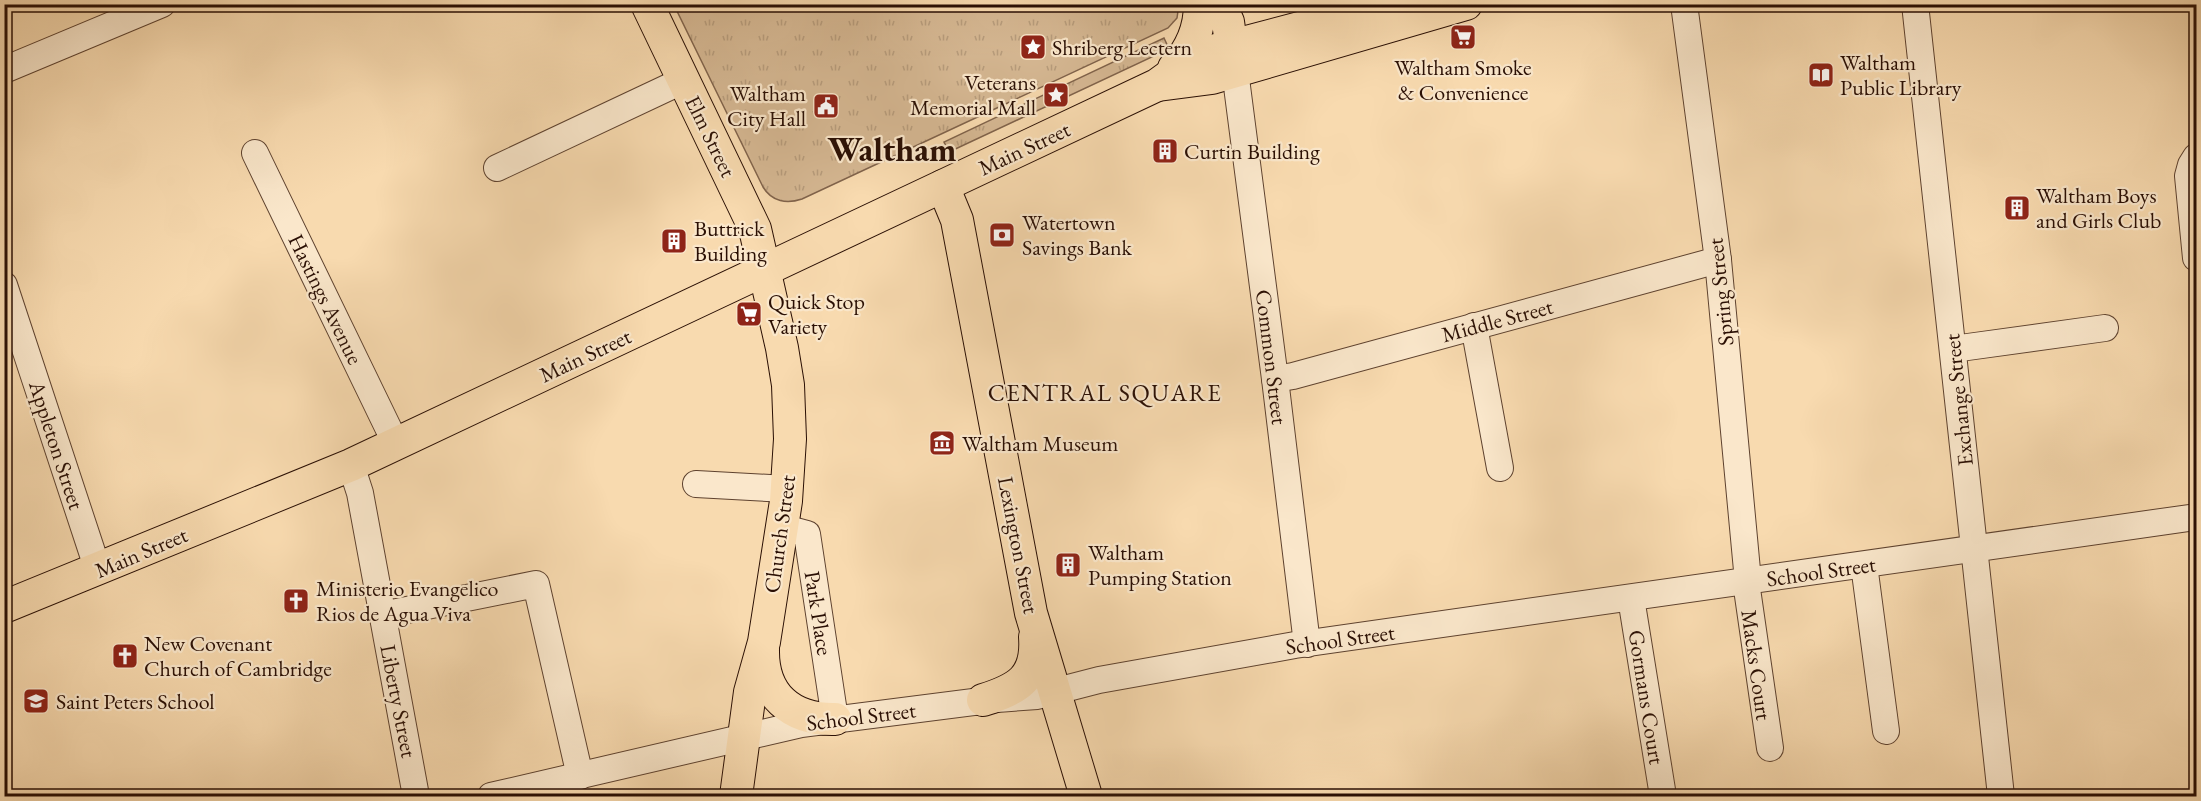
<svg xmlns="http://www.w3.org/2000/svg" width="2201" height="801" font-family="'EB Garamond',serif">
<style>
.grass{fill:url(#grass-tufts);stroke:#80634b;stroke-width:1.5}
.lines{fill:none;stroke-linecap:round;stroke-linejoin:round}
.minor-casing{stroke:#5e422f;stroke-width:28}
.major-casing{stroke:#2a0f04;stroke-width:34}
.minor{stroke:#fae7cb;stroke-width:26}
.major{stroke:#f8daaf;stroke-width:32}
.labels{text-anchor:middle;stroke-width:4.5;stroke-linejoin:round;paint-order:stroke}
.poi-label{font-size:22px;fill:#2a0f04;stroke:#fae7cb;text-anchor:start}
.street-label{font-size:22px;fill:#2a0f04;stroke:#fae7cb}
.neighbourhood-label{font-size:24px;letter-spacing:1.5px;fill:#2a0f04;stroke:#fae7cb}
.town-label{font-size:34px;font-weight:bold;fill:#2a0f04;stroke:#fae7cb}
</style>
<defs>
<pattern id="grass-tufts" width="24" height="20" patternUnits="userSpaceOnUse" patternTransform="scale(1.5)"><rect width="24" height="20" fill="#d5b792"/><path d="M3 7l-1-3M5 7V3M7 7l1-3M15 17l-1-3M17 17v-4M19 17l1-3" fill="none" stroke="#b79c7c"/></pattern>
</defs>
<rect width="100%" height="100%" fill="#f8daaf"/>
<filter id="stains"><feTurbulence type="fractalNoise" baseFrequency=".00333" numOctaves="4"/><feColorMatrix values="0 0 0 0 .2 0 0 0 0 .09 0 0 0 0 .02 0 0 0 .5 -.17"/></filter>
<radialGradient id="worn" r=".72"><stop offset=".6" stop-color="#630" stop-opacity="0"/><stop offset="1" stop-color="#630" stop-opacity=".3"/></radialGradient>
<g class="grass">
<path d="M1179,4L1177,18L1168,28L802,199C787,204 772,202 763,187L674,5Z"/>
<path d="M1164,38L1169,49L949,152L944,142Z"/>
</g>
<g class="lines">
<defs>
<g id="minor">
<path d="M1684,4L1718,260L1748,581"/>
<path d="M1915,4L2001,796"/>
<path d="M4,70L162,4"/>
<path d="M1235,71L1275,379L1307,644"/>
<path d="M255,153L396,444"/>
<path d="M2196,157L2191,165L2188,176L2196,258"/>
<path d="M497,168L684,80"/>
<path d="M4,285L98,570"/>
<path d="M1474,326L1500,468"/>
<path d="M1953,349L2105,328"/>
<path d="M1275,379L1293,376L1718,260"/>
<path d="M351,465L360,493L416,796"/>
<path d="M696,484L787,489"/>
<path d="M781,527L807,534L835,719"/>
<path d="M1864,565L1886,731"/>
<path d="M1746,582L1770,748"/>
<path d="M1631,598L1663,796"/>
<path d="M382,615L536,584L580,776"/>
<path d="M491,796L801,724L997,699L1037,696L1099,680L1295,645L2196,517"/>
</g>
<g id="major">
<path d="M647,4L755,229L782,348L788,385L790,439L786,501L764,642L750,692L736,796"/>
<path d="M1220,4L1228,22L1234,64"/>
<path d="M1174,68C1191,50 1200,29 1200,4"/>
<path d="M1158,85L1212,78L1466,4"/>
<path d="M943,186L957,220L1031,613L1086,796"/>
<path d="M4,607L351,465L1157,85L1186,64L1205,53L1390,4"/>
<path d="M763,649C762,695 791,720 835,719"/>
<path d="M983,700C1018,689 1038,678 1035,637"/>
</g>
</defs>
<use href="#minor" class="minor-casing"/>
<use href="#major" class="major-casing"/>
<use href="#minor" class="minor"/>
<use href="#major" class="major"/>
</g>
<defs>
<symbol id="supermarket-square" viewBox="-11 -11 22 22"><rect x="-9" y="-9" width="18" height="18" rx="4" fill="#8f2418" stroke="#fae7cb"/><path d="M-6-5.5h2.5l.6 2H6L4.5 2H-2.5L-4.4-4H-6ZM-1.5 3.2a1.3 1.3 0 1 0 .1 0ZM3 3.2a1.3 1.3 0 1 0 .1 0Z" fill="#fff"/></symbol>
<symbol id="sight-square" viewBox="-11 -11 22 22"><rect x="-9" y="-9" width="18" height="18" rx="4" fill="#8f2418" stroke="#fae7cb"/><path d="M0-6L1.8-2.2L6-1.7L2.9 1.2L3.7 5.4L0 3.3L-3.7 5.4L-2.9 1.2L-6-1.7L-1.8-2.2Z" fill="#fff"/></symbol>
<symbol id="library-square" viewBox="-11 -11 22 22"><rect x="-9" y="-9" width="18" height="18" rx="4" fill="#8f2418" stroke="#fae7cb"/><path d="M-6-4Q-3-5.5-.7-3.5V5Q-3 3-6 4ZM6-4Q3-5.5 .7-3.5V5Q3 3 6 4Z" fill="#fff"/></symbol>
<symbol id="civic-square" viewBox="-11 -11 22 22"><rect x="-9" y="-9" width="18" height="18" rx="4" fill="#8f2418" stroke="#fae7cb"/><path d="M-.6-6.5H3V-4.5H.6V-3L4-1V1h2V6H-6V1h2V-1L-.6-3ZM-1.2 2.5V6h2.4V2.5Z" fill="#fff"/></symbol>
<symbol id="building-square" viewBox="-11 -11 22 22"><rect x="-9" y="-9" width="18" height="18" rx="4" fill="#8f2418" stroke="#fae7cb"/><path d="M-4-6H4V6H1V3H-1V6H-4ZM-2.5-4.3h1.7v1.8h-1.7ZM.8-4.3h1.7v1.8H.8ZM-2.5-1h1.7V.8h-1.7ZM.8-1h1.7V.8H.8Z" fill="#fff"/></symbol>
<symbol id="bank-square" viewBox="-11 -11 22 22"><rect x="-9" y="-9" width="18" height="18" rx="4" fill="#8f2418" stroke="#fae7cb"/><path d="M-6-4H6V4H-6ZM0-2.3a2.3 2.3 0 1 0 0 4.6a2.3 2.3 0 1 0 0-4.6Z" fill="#fff"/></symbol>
<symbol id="museum-square" viewBox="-11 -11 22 22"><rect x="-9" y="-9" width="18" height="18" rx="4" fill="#8f2418" stroke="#fae7cb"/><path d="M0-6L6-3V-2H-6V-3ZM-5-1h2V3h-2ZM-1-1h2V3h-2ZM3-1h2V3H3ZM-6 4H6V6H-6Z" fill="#fff"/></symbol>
<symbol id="church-square" viewBox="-11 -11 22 22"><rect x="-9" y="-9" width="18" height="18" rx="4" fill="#8f2418" stroke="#fae7cb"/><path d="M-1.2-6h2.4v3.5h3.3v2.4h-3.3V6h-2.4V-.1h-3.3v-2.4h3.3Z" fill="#fff"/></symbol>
<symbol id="school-square" viewBox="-11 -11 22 22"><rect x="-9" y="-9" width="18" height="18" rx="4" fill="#8f2418" stroke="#fae7cb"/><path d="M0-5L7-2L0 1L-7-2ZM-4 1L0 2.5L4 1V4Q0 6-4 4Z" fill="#fff"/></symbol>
</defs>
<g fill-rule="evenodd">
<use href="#supermarket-square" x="1448" y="22" width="30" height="30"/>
<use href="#sight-square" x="1018" y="32" width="30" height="30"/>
<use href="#library-square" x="1806" y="60" width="30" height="30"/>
<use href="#sight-square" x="1041" y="80" width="30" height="30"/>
<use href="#civic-square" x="811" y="91" width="30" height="30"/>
<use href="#building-square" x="1150" y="136" width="30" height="30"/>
<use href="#building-square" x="2002" y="193" width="30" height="30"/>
<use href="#bank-square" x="987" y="220" width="30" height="30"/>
<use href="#building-square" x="659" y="226" width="30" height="30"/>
<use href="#supermarket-square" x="734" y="299" width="30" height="30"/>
<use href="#museum-square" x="927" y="428" width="30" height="30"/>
<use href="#building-square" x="1053" y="550" width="30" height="30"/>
<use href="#church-square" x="281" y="586" width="30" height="30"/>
<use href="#church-square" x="110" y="641" width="30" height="30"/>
<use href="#school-square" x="21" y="686" width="30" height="30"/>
</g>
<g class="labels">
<g class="poi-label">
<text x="1052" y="55">Shriberg Lectern</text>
<text x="1840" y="70">Waltham<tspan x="1840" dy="25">Public Library</tspan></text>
<text x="1463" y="75" text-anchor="middle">Waltham Smoke<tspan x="1463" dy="25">&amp; Convenience</tspan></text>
<text x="1036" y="90" text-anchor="end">Veterans<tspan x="1036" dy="25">Memorial Mall</tspan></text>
<text x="806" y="101" text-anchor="end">Waltham<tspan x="806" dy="25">City Hall</tspan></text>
<text x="1184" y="159">Curtin Building</text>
<text x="2036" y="203">Waltham Boys<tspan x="2036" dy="25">and Girls Club</tspan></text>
<text x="1022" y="230">Watertown<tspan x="1022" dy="25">Savings Bank</tspan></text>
<text x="694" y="236">Buttrick<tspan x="694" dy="25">Building</tspan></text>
<text x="768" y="309">Quick Stop<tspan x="768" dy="25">Variety</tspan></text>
<text x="962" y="451">Waltham Museum</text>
<text x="1088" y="560">Waltham<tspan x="1088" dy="25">Pumping Station</tspan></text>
<text x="316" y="596">Ministerio Evangelico<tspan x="316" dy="25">Rios de Agua Viva</tspan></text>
<text x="144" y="651">New Covenant<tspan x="144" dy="25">Church of Cambridge</tspan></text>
<text x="56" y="709">Saint Peters School</text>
</g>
<g class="street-label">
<text transform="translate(711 136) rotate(64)" y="8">Elm Street</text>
<text transform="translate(1024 148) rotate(-25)" y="8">Main Street</text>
<text transform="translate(1720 292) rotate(-96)" y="8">Spring Street</text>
<text transform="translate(326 299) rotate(64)" y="8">Hastings Avenue</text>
<text transform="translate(1497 320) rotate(-15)" y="8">Middle Street</text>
<text transform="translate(585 355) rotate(-25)" y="8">Main Street</text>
<text transform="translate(1272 357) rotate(83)" y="8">Common Street</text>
<text transform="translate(1958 400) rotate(-96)" y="8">Exchange Street</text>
<text transform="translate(57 445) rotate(72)" y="8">Appleton Street</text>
<text transform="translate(779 534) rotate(-82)" y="8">Church Street</text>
<text transform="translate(1019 545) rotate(79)" y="8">Lexington Street</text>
<text transform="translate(141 552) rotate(-23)" y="8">Main Street</text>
<text transform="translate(1821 571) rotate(-8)" y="8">School Street</text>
<text transform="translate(819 613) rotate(81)" y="8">Park Place</text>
<text transform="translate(1340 639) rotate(-8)" y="8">School Street</text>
<text transform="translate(1757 665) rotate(82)" y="8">Macks Court</text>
<text transform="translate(1647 697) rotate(81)" y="8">Gormans Court</text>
<text transform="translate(399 701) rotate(79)" y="8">Liberty Street</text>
<text transform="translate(861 716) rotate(-7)" y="8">School Street</text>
</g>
<g class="neighbourhood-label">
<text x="1105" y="401">CENTRAL SQUARE</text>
</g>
<g class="town-label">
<text x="892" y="161">Waltham</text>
</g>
</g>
<rect width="2201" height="801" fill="none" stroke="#f8daaf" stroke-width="24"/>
<rect x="6" y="6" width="2189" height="789" fill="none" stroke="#2a0f04" stroke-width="3"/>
<rect x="12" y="12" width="2177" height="777" fill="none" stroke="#2a0f04" stroke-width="1.5"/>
<rect width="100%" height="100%" filter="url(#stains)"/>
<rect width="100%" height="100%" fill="url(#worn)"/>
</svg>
